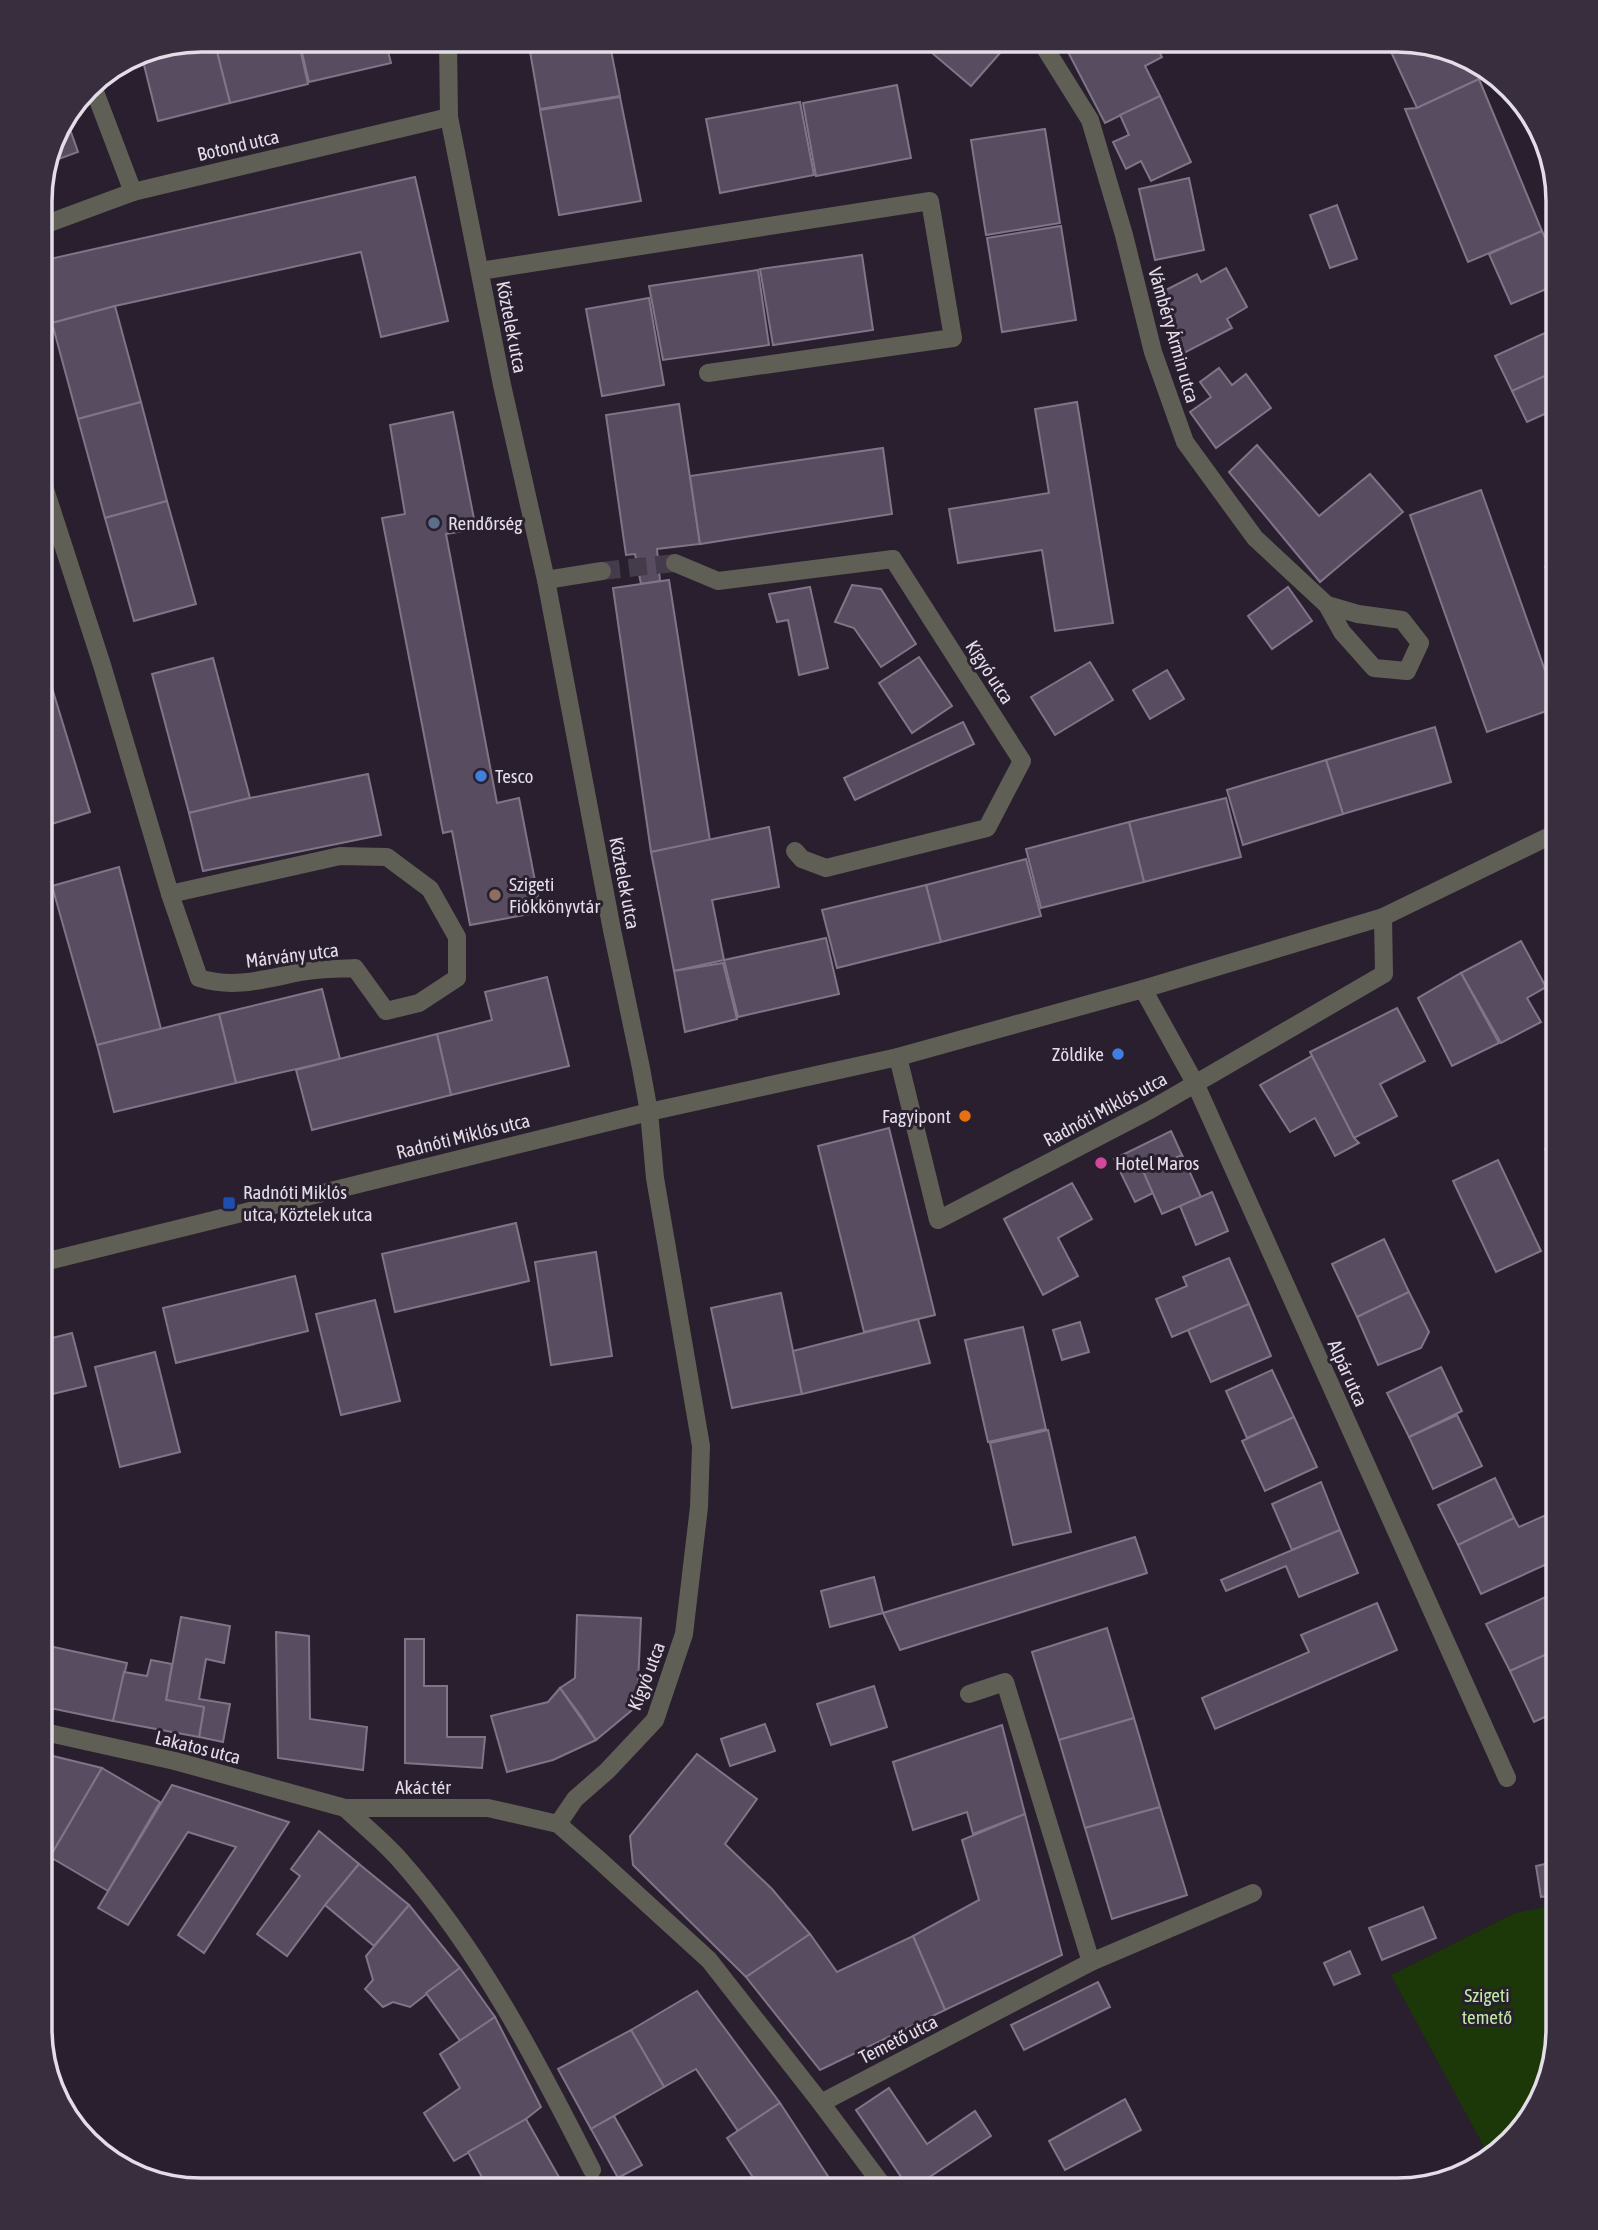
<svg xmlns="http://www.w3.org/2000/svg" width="1598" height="2230" font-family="'Asap Condensed',sans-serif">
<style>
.green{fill:#1c3708}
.building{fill:#584d60;stroke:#807488;stroke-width:2}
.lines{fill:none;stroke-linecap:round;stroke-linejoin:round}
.minor-tunnel{stroke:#453c4b;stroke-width:18;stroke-dasharray:18 9;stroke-linecap:butt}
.minor{stroke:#605f55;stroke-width:18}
.service-dot{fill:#5c6f8a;stroke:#291f2f;stroke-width:2.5}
.shop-dot{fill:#3f7fe0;stroke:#291f2f;stroke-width:2.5}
.education-dot{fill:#8d6e63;stroke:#291f2f;stroke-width:2.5}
.food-dot{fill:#e8710a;stroke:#291f2f;stroke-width:2.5}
.hotel-dot{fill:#d1479c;stroke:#291f2f;stroke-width:2.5}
.transit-dot{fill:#1a4fb4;stroke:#291f2f;stroke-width:2.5}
.labels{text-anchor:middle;stroke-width:6;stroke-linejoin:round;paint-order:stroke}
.street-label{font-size:19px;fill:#e3dde8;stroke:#291f2f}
.poi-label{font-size:19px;fill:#e3dde8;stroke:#291f2f;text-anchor:start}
.park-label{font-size:19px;fill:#bceca2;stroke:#291f2f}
.rim{fill:none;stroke:#e3dde8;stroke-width:3.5}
</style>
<rect width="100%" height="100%" fill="#291f2f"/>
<path class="green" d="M1558,1905V2029L1536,2109L1489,2156L1391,1975L1515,1913Z"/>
<g class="building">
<path d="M230,40H298L308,84L230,103L215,44Z"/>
<path d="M299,40H385L391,63L309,82Z"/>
<path d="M528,40H609L620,96L540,109Z"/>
<path d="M943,40H1001L1007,45L971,86L932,53Z"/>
<path d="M1085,40L1154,41L1162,57L1145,66L1160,96L1105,123L1067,50Z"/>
<path d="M1386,41H1406L1471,60L1479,79L1417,108Z"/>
<path d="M215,44L230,103L158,121L143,61Z"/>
<path d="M1479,79L1542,231L1468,262L1405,109L1417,108Z"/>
<path d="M897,85L911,158L816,176L803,103Z"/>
<path d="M1160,96L1191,162L1151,181L1141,161L1126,169L1113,142L1129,135L1120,115Z"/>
<path d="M620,97L641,201L559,215L540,110Z"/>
<path d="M800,102L814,175L720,193L706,119Z"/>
<path d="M66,118L78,152L48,163L57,130Z"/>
<path d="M1045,129L1060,223L986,235L971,140Z"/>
<path d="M415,177L448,321L381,337L361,252L115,306L52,323L41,280V261Z"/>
<path d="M1189,178L1204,250L1155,260L1139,189Z"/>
<path d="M1337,205L1357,259L1330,268L1310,215Z"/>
<path d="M1061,226L1076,320L1002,332L987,238Z"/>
<path d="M1542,231L1558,266V284L1511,304L1489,254Z"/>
<path d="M862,255L873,330L773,345L760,269Z"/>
<path d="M1226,268L1247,307L1227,319L1232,328L1184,353L1164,316L1171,312L1160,293L1197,274L1201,282Z"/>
<path d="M758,270L769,345L663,360L649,286Z"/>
<path d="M649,298L664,385L602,396L586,309Z"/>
<path d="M115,306L141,402L78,419L52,323Z"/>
<path d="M1558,327V370L1512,391L1495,356Z"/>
<path d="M1219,368L1232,385L1246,374L1271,408L1216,448L1190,412L1211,397L1200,382Z"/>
<path d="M1558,370V408L1527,422L1512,391Z"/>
<path d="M141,402L167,501L105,518L78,419Z"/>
<path d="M1077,402L1113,623L1055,631L1042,550L958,563L949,509L1049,493L1035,409Z"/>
<path d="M679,404L700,544L657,549L660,581L641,584L635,554L626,555L606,415Z"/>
<path d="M453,412L476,529L446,534L497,803L519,798L541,912L470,925L452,831L443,833L382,518L405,514L390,425Z"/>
<path d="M1257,445L1319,516L1370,474L1403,512L1320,582L1229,472Z"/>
<path d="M883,448L892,514L700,544L690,476Z"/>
<path d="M1481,490L1558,707L1487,732L1410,515Z"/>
<path d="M167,501L196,604L134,621L105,518Z"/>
<path d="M1558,562V597L1545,567Z"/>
<path d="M669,580L710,841L651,852L613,588Z"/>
<path d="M852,585L881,589L916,644L881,667L854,628L835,622Z"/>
<path d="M810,587L828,668L799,675L788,620L777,622L769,594Z"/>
<path d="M1288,587L1312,621L1272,649L1248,616Z"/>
<path d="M41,652L90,812L42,827L40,822Z"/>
<path d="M919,657L952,706L912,733L879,683Z"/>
<path d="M213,658L250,798L189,813L152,674Z"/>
<path d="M1090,662L1113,700L1055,735L1031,697Z"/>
<path d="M1167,670L1184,699L1150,719L1133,690Z"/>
<path d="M963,722L974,744L855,800L844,778Z"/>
<path d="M1435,727L1451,782L1343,814L1326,760Z"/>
<path d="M1326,760L1343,814L1243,845L1227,790Z"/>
<path d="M368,774L381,835L203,871L189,813L250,798Z"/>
<path d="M1226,798L1241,857L1144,882L1129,822Z"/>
<path d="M1129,822L1144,882L1041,908L1026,849Z"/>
<path d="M769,827L779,887L712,900L724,960L674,971L651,852Z"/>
<path d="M1026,859L1041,916L941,942L926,885Z"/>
<path d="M119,867L161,1029L97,1045L52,886Z"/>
<path d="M926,885L941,942L837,968L822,910Z"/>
<path d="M826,938L839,994L738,1017L724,960Z"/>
<path d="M1521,941L1546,987L1527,998L1541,1022L1501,1043L1461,973Z"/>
<path d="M723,963L737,1019L685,1032L674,971Z"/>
<path d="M1461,973L1499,1043L1452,1066L1418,998Z"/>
<path d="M547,977L569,1066L451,1095L437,1034L492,1020L485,992Z"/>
<path d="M322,989L340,1059L236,1083L219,1014Z"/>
<path d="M1397,1008L1425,1061L1380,1084L1397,1116L1354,1138L1310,1052Z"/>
<path d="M219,1014L236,1083L114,1112L97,1045Z"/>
<path d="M437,1034L451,1095L312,1130L296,1070Z"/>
<path d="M1312,1056L1354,1138L1359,1143L1335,1156L1315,1118L1290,1132L1260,1085Z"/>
<path d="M889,1128L935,1315L864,1332L818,1146Z"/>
<path d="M1171,1131L1182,1155L1144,1173L1153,1193L1135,1202L1114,1159Z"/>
<path d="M1558,1143V1174L1545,1149Z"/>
<path d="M1182,1155L1201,1197L1162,1214L1144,1173Z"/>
<path d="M1498,1160L1541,1251L1496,1272L1453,1181Z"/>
<path d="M1072,1183L1092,1219L1058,1238L1078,1276L1043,1295L1004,1219Z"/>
<path d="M1212,1192L1228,1231L1196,1245L1180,1206Z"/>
<path d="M516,1223L529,1281L395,1312L382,1254Z"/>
<path d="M1384,1239L1409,1292L1357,1317L1332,1264Z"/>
<path d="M596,1252L612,1356L551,1365L535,1262Z"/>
<path d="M1229,1258L1249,1304L1172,1337L1156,1299L1187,1286L1183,1277Z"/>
<path d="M295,1276L308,1331L176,1363L163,1308Z"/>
<path d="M1409,1292L1429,1332L1421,1348L1378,1365L1357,1317Z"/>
<path d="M781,1293L802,1394L732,1408L711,1308Z"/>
<path d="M375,1300L400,1401L341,1415L316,1314Z"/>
<path d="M1249,1304L1271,1356L1211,1382L1188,1330Z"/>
<path d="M918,1319L930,1363L802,1394L793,1351Z"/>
<path d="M1080,1322L1089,1352L1062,1360L1053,1330Z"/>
<path d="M1023,1327L1046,1429L988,1442L965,1340Z"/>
<path d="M72,1333L86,1386L40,1397V1341Z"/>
<path d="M155,1352L180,1452L120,1467L95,1367Z"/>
<path d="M1441,1367L1462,1411L1409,1437L1387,1393Z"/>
<path d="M1272,1370L1294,1417L1247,1438L1226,1391Z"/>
<path d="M1457,1415L1482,1466L1433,1489L1409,1437Z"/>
<path d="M1294,1417L1317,1467L1265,1491L1242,1441Z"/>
<path d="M1048,1430L1071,1532L1013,1545L990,1443Z"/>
<path d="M1495,1478L1514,1518L1458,1545L1438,1505Z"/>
<path d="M1321,1482L1340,1530L1292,1550L1272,1504Z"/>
<path d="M1546,1515L1558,1541V1559L1481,1594L1458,1545L1514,1518L1519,1527Z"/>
<path d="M1340,1530L1358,1573L1299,1597L1286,1566L1226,1591L1221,1580Z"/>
<path d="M1135,1537L1147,1573L900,1650L883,1613Z"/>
<path d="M874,1577L883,1613L830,1627L821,1591Z"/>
<path d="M1552,1594L1558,1606V1649L1510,1671L1486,1624Z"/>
<path d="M1377,1603L1397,1650L1215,1729L1202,1698L1309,1652L1301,1635Z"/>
<path d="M577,1615L641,1618L637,1706L596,1740L581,1716L560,1688L575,1678Z"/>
<path d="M181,1617L230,1626L224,1663L206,1659L199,1699L230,1704L223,1742L199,1737L204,1707L166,1700Z"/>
<path d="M1107,1628L1134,1718L1059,1740L1032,1652Z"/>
<path d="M276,1632L309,1636L310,1719L367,1727L363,1770L278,1758Z"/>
<path d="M405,1639H424V1686H447V1737H485L482,1768L405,1763Z"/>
<path d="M40,1644L127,1663L113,1721L40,1706Z"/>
<path d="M1558,1649V1711L1534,1722L1510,1671Z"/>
<path d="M151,1660L172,1664L166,1700L204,1707L199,1737L113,1721L124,1672L147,1676Z"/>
<path d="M874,1686L887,1727L831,1745L817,1704Z"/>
<path d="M560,1688L596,1740L553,1760L507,1772L491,1716L548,1702Z"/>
<path d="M1134,1718L1160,1807L1085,1828L1059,1740Z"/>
<path d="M765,1724L775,1751L730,1766L721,1739Z"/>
<path d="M1002,1725L1025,1814L973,1834L967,1812L913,1830L893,1762Z"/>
<path d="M697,1754L757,1799L725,1844L772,1889L810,1934L746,1977L633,1865L630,1836Z"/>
<path d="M53,1756L102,1768L50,1857L40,1852V1772Z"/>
<path d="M1558,1761V1790L1548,1765Z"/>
<path d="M102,1768L160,1802L108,1891L50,1857Z"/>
<path d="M172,1785L289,1822L204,1953L178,1935L236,1847L188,1832L128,1925L98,1908Z"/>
<path d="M1160,1807L1187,1895L1112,1919L1085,1828Z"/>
<path d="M1025,1814L1062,1955L945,2010L913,1936L979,1900L962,1840Z"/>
<path d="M319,1831L359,1864L325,1905L287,1956L257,1934L300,1876L291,1869Z"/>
<path d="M1558,1861V1894L1541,1897L1536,1866Z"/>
<path d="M359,1864L409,1905L374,1946L325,1905Z"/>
<path d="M409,1905L460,1968L410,2007L393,2002L383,2007L365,1989L373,1980L366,1956Z"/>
<path d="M1423,1907L1436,1938L1382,1960L1369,1928Z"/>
<path d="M810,1934L837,1972L913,1936L945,2010L820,2070L746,1977Z"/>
<path d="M1350,1951L1360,1974L1334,1985L1324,1963Z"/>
<path d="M460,1968L495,2017L461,2042L426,1993Z"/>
<path d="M1098,1982L1110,2007L1024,2050L1011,2025Z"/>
<path d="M697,1991L780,2103L738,2131L696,2069L664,2087L631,2030Z"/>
<path d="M495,2017L541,2107L526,2119L454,2161L424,2113L460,2088L440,2054Z"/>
<path d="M631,2030L664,2087L591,2129L558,2069Z"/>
<path d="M889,2088L927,2144L975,2111L991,2136L910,2190L856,2110Z"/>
<path d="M1125,2099L1141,2130L1065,2170L1049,2141Z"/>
<path d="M780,2103L837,2190H746L756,2182L727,2138Z"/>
<path d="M614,2116L642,2165L618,2178L591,2129Z"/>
<path d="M526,2119L564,2186L558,2190H489L468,2152Z"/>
</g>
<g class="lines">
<path class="minor-tunnel" d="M602,571L675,563"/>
<g class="minor">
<path d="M448,40L449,117L502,385L546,580L612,930L641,1068L649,1112L655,1178L701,1446L699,1507L684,1634L655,1720L607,1771L575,1799L558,1824"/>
<path d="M1040,40L1090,120L1124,235L1153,352L1185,442L1255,538L1327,605"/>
<path d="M92,84L133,192"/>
<path d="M41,226L133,192L449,117"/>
<path d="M480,271L930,201L953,338L708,373"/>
<path d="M41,477L102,665L170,894"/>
<path d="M675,563L718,581L893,559L1022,761L987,828L826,868L802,859L795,851"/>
<path d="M546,580L602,571"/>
<path d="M1327,605L1358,614L1402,620L1420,643L1407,671L1374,668L1342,632Z"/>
<path d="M340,856L387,857L430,889L457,937V978L419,1003L386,1011L355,968C337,969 318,969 301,972C265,979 234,989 199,978L170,894Z"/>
<path d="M1143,989L1195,1083L1507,1778"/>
<path d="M898,1057L938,1220L1150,1110L1384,974L1383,917"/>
<path d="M40,1263L649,1112L898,1057L1143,989L1383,917L1558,832"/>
<path d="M969,1694L1005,1682L1091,1962"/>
<path d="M40,1731L175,1761L345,1808H488L558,1824L596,1857L709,1960L821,2103"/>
<path d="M345,1808C363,1825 383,1841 399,1859C479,1949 538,2063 592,2170"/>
<path d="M886,2190L821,2103L1091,1962L1253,1893"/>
</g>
</g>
<circle class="service-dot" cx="434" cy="523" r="7"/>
<g class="shop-dot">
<circle cx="481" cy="776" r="7"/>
<circle cx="1118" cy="1054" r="7"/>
</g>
<circle class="education-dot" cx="495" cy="895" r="7"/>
<circle class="food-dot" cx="965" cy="1116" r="7"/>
<circle class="hotel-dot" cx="1101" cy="1163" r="7"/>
<rect class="transit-dot" x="222" y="1196" width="14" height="14" rx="3.5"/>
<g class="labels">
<g class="street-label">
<text transform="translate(238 145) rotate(-13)" y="7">Botond utca</text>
<text transform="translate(512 327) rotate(79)" y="7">Köztelek utca</text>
<text transform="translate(1174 335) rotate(74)" y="7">Vámbéry Ármin utca</text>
<text transform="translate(990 672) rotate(57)" y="7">Kígyó utca</text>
<text transform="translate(625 883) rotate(79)" y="7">Köztelek utca</text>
<text transform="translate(292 955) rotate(-7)" y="7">Márvány utca</text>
<text transform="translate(1105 1109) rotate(-28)" y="7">Radnóti Miklós utca</text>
<text transform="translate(463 1136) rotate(-14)" y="7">Radnóti Miklós utca</text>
<text transform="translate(1348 1373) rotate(66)" y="7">Alpár utca</text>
<text transform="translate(646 1676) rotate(-69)" y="7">Kígyó utca</text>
<text transform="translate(198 1747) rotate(14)" y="7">Lakatos utca</text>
<text x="423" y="1794">Akác tér</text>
<text transform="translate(898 2039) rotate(-27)" y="7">Temető utca</text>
</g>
<g class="poi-label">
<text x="448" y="530">Rendőrség</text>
<text x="495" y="783">Tesco</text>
<text x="509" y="891">Szigeti<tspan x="509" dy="22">Fiókkönyvtár</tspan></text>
<text x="1104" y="1061" text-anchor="end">Zöldike</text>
<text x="951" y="1123" text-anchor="end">Fagyipont</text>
<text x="1115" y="1170">Hotel Maros</text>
<text x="243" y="1199">Radnóti Miklós<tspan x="243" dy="22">utca, Köztelek utca</tspan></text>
</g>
<g class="park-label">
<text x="1487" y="2002">Szigeti<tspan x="1487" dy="22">temető</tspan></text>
</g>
</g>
<path d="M0 0H1598V2230H0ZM201 52H1397A149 149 0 0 1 1546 201V2029A149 149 0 0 1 1397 2178H201A149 149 0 0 1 52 2029V201A149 149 0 0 1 201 52Z" fill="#382e3e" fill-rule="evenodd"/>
<path class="rim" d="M201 52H1397A149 149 0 0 1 1546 201V2029A149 149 0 0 1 1397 2178H201A149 149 0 0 1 52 2029V201A149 149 0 0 1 201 52Z"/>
</svg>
